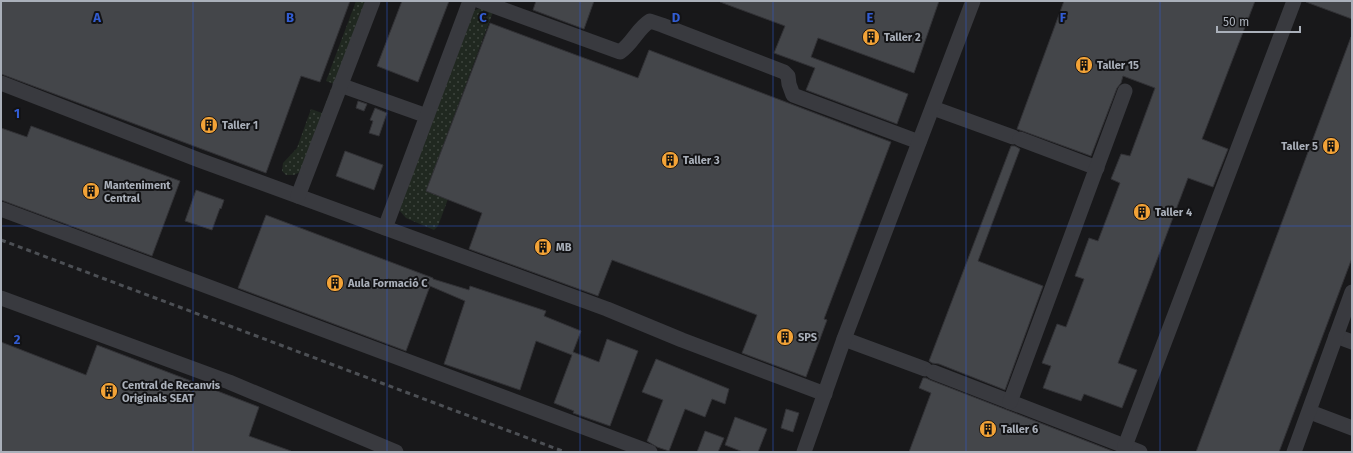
<svg xmlns="http://www.w3.org/2000/svg" width="1353" height="453" font-family="'Fira Sans',sans-serif">
<style>
.grass{fill:url(#grass-dots)}
.building{fill:#44464a;stroke:#323236}
.lines{fill:none;stroke-linecap:round;stroke-linejoin:round}
.minor{stroke:#393a3f;stroke-width:15}
.rail{stroke:#4c4f54;stroke-width:3;stroke-dasharray:5 4;stroke-linecap:butt}
.grid{fill:none;stroke:#325dd4;stroke-width:1;stroke-opacity:0.55}
.labels{text-anchor:middle;stroke-width:4;stroke-linejoin:round;paint-order:stroke}
.poi-label{font-size:11px;font-weight:bold;fill:#aab0ba;stroke:#131315;text-anchor:start}
.grid-label{font-size:13px;text-anchor:middle;font-weight:bold;fill:#325dd4;stroke:#131315;stroke-width:4;stroke-linejoin:round;paint-order:stroke}
</style>
<defs>
<pattern id="grass-dots" width="8" height="8" patternUnits="userSpaceOnUse"><rect width="8" height="8" fill="#202820"/><path d="M2 2h.1M6 6h.1" fill="none" stroke="#3e453e" stroke-width="1.8" stroke-linecap="round"/></pattern>
</defs>
<rect width="100%" height="100%" fill="#18181a"/>
<g class="grass">
<path d="M356,1H369L337,85L326,81Z"/>
<path d="M481,8L493,12L426,191L448,199L438,226L434,230L406,218L399,210L472,11Z"/>
<path d="M331,89L335,91L302,171L294,175H286L282,171L283,163L297,148L311,109L322,113Z"/>
</g>
<g class="building">
<path d="M1,1H350L320,82L301,76L266,173L1,74Z"/>
<path d="M402,1H449L418,82L377,66Z"/>
<path d="M536,1H594L584,29L533,10Z"/>
<path d="M720,1H939L914,73L818,38L811,57L908,94L897,124L806,90L815,68L774,53L785,26L720,2Z"/>
<path d="M1064,1H1255L1202,139L1228,149L1213,187L1188,178L1118,363L1137,370L1122,408L1084,394L1081,401L1043,388L1051,366L1042,363L1057,324L1066,327L1084,279L1075,276L1089,238L1098,241L1120,183L1111,179L1121,154L1130,156L1155,88L1123,76L1121,83L1117,88L1091,156L1017,129Z"/>
<path d="M1307,1H1352V19L1306,2Z"/>
<path d="M490,23L638,78L649,50L891,142L824,319L827,320L806,377L742,353L757,315L700,293L612,260L598,296L469,249L482,213L426,191Z"/>
<path d="M1351,37L1352,258L1279,452H1196Z"/>
<path d="M358,101L367,104L364,111L356,108Z"/>
<path d="M375,108L387,113L379,136L369,133L373,121L370,120Z"/>
<path d="M31,126L180,181L152,256L1,200V128L27,137Z"/>
<path d="M1011,146H1015L1020,149L978,261L1043,286L1005,390L939,364L932,363L929,361Z"/>
<path d="M345,151L383,165L374,190L336,176Z"/>
<path d="M196,190L224,200L221,209L220,208L212,230L185,221Z"/>
<path d="M266,215L433,278V279L469,290L470,286L546,311L544,316L581,331L573,352L599,362L607,339L638,351L610,426L573,413L574,411L554,403L572,355L536,341L520,390L444,364L465,301L430,286L406,351L238,288Z"/>
<path d="M1,342L86,375L97,345L259,407L249,436L291,451L290,452H1Z"/>
<path d="M656,359L729,389L725,404L712,399L705,417L685,409L669,451L657,447L647,441L663,400L642,392Z"/>
<path d="M923,378H926L930,380L1115,452H909L931,393L919,388Z"/>
<path d="M786,409L799,413L793,432L781,428Z"/>
<path d="M735,417L767,429L758,452H743L725,445Z"/>
<path d="M705,431L724,438L718,452H697Z"/>
</g>
<g class="lines">
<g class="minor">
<path d="M480,1L620,52C633,43 637,29 650,21L662,25L784,72L788,76L789,84L793,95L919,142"/>
<path d="M1,83L199,160L607,309L682,340L825,394"/>
<path d="M340,85L427,116"/>
<path d="M933,108L1013,137"/>
<path d="M1020,139L1097,168"/>
<path d="M298,196L373,1"/>
<path d="M1,209L650,452"/>
<path d="M385,228L470,1"/>
<path d="M1,298L229,382L396,452"/>
<path d="M1336,336L1352,342"/>
<path d="M844,339L925,369"/>
<path d="M933,372L1140,452"/>
<path d="M1010,402L1125,91"/>
<path d="M1310,412L1352,428"/>
<path d="M1125,446L1294,1"/>
<path d="M804,452L844,339L973,1"/>
<path d="M1294,452L1352,292"/>
</g>
<path class="rail" d="M1,240L565,452"/>
</g>
<path class="grid" d="M193,1V452M387,1V452M580,1V452M773,1V452M966,1V452M1160,1V452M1,226H1352"/>
<defs>
<symbol id="building-disc" viewBox="-11 -11 22 22"><circle r="9.5" fill="#f3a337" stroke="#131315"/><path d="M-4-6H4V6H1V3H-1V6H-4ZM-2.5-4.3h1.7v1.8h-1.7ZM.8-4.3h1.7v1.8H.8ZM-2.5-1h1.7V.8h-1.7ZM.8-1h1.7V.8H.8Z" fill="#111"/></symbol>
</defs>
<g fill-rule="evenodd">
<use href="#building-disc" x="861" y="27" width="20" height="20"/>
<use href="#building-disc" x="1074" y="55" width="20" height="20"/>
<use href="#building-disc" x="199" y="115" width="20" height="20"/>
<use href="#building-disc" x="1321" y="136" width="20" height="20"/>
<use href="#building-disc" x="660" y="150" width="20" height="20"/>
<use href="#building-disc" x="81" y="181" width="20" height="20"/>
<use href="#building-disc" x="1132" y="202" width="20" height="20"/>
<use href="#building-disc" x="533" y="237" width="20" height="20"/>
<use href="#building-disc" x="325" y="273" width="20" height="20"/>
<use href="#building-disc" x="775" y="327" width="20" height="20"/>
<use href="#building-disc" x="99" y="381" width="20" height="20"/>
<use href="#building-disc" x="978" y="419" width="20" height="20"/>
</g>
<g class="labels">
<g class="poi-label">
<text x="884" y="41">Taller 2</text>
<text x="1097" y="69">Taller 15</text>
<text x="222" y="129">Taller 1</text>
<text x="1318" y="150" text-anchor="end">Taller 5</text>
<text x="683" y="164">Taller 3</text>
<text x="104" y="189">Manteniment<tspan x="104" dy="13">Central</tspan></text>
<text x="1155" y="216">Taller 4</text>
<text x="556" y="251">MB</text>
<text x="348" y="287">Aula Formació C</text>
<text x="798" y="341">SPS</text>
<text x="122" y="389">Central de Recanvis<tspan x="122" dy="13">Originals SEAT</tspan></text>
<text x="1001" y="433">Taller 6</text>
</g>
</g>
<g class="grid-label">
<text x="97" y="22">A</text>
<text x="290" y="22">B</text>
<text x="483" y="22">C</text>
<text x="676" y="22">D</text>
<text x="870" y="22">E</text>
<text x="1063" y="22">F</text>
<text x="17" y="118">1</text>
<text x="17" y="344">2</text>
</g>
<rect width="1353" height="453" fill="none" stroke="#aab0ba" stroke-width="4"/>
<path d="M1217 26v6h83v-6" fill="none" stroke="#aab0ba" stroke-width="2"/>
<text x="1223" y="26" font-size="12" fill="#aab0ba" stroke="#131315" stroke-width="3" paint-order="stroke">50 m</text>
</svg>
